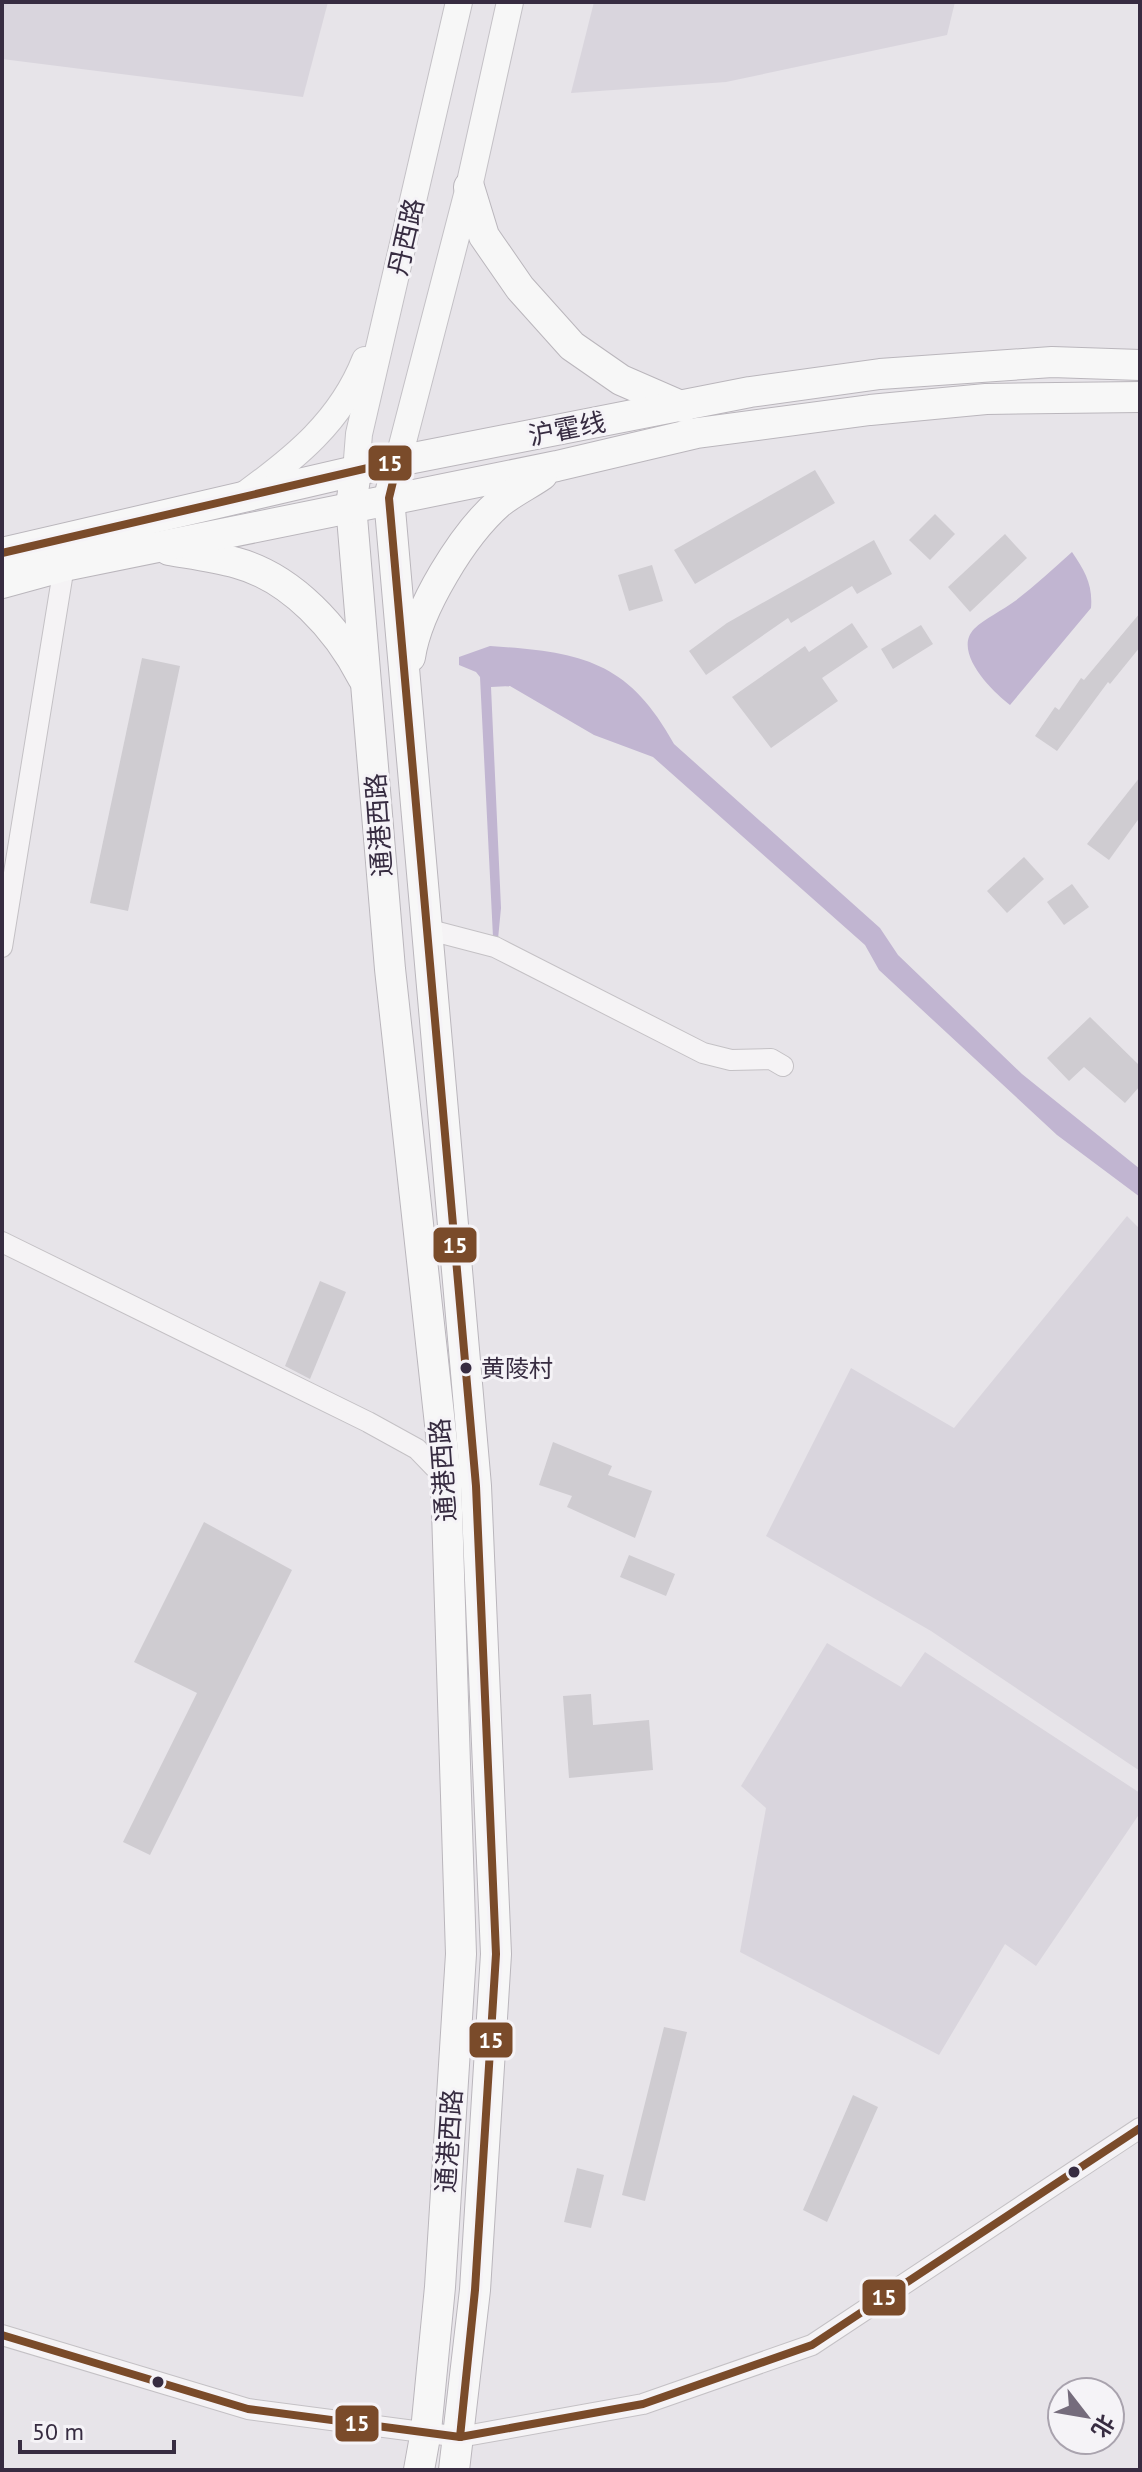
<svg xmlns="http://www.w3.org/2000/svg" width="1142" height="2472" font-family="'PT Sans','Noto Sans SC',sans-serif">
<style>
.built{fill:#d9d5dd}
.water{fill:#c1b5d1}
.building{fill:#cfccd1}
.lines{fill:none;stroke-linecap:round;stroke-linejoin:round}
.minor-casing{stroke:#c4c1c5;stroke-width:22}
.major-casing{stroke:#c4c1c6;stroke-width:28}
.highway-casing{stroke:#bab6bc;stroke-width:32}
.minor{stroke:#f5f3f5;stroke-width:20}
.major{stroke:#f7f7f7;stroke-width:26}
.highway{stroke:#f7f7f7;stroke-width:30}
.bus-1-casing{stroke:#f5f3f7;stroke-width:14}
.bus-1{stroke:#7a4b2a;stroke-width:8}
.bus-dot{fill:#372c41;stroke:#f5f3f7;stroke-width:3}
.labels{text-anchor:middle;stroke-width:6;stroke-linejoin:round;paint-order:stroke}
.bus-label{font-size:24px;fill:#372c41;stroke:#f5f3f7;text-anchor:start}
.street-label{font-size:26px;fill:#372c41;stroke:#f5f3f7}
.line-badge{stroke:#f5f3f7;stroke-width:3}
.badge-label{font-size:22px;text-anchor:middle;font-weight:bold;fill:#fff}
</style>
<rect width="100%" height="100%" fill="#e7e4e9"/>
<g class="built">
<path d="M2,2H328L303,97L2,59Z"/>
<path d="M594,2H955L947,35L726,82L571,93Z"/>
<path d="M1127,1216L1140,1229V1771L931,1631L766,1536L851,1368L954,1428Z"/>
<path d="M827,1643L901,1687L925,1652L1140,1793V1813L1036,1966L1005,1944L939,2055L740,1952L766,1808L741,1786Z"/>
</g>
<g class="water">
<path d="M1072,552C1085,571 1093,585 1091,608L1010,705C993,692 952,652 974,629C985,618 1002,611 1015,601C1035,586 1053,569 1072,552Z"/>
<path d="M490,646C580,652 628,660 674,744L880,928L898,955L1022,1074L1140,1169V1197L1057,1135L879,970L865,945L653,757L594,735L510,686L491,687L501,908L498,939L493,937L480,677L476,672L459,665V657Z"/>
</g>
<g class="building">
<path d="M815,470L835,503L695,584L674,550Z"/>
<path d="M935,514L955,534L930,560L909,540Z"/>
<path d="M1005,534L1027,558L970,612L948,587Z"/>
<path d="M874,540L892,574L857,594L852,586L791,623L788,618L706,675L689,651L727,623Z"/>
<path d="M652,565L663,601L629,611L618,575Z"/>
<path d="M1140,613V647L1110,684L1108,682L1057,751L1035,736L1055,707L1059,710L1081,678L1084,680Z"/>
<path d="M852,623L868,647L822,678L838,701L771,748L732,697L805,646L809,652Z"/>
<path d="M921,625L933,644L893,669L881,649Z"/>
<path d="M142,658L180,666L128,911L90,903Z"/>
<path d="M1140,777V817L1109,860L1087,844Z"/>
<path d="M1024,857L1044,879L1007,913L987,891Z"/>
<path d="M1072,884L1089,907L1064,925L1047,902Z"/>
<path d="M1090,1017L1140,1066V1086L1125,1103L1084,1067L1069,1081L1047,1058Z"/>
<path d="M320,1281L346,1292L310,1379L285,1366Z"/>
<path d="M553,1442L612,1466L608,1475L652,1491L635,1538L567,1507L572,1496L539,1485Z"/>
<path d="M204,1522L292,1570L150,1855L123,1842L197,1693L134,1662Z"/>
<path d="M629,1555L675,1574L666,1596L620,1577Z"/>
<path d="M591,1694L593,1725L649,1720L653,1770L569,1778L563,1696Z"/>
<path d="M664,2027L687,2032L645,2201L622,2195Z"/>
<path d="M853,2095L878,2107L827,2222L803,2210Z"/>
<path d="M577,2168L604,2175L591,2228L564,2222Z"/>
</g>
<g class="lines">
<defs>
<g id="minor">
<path d="M426,929L495,947L703,1053L731,1060L771,1059L783,1066"/>
<path d="M2,947L64,566"/>
<path d="M2,1242L368,1422L417,1449L446,1479"/>
<path d="M2,2335L248,2409L460,2437L643,2404L812,2345L1140,2128"/>
</g>
<g id="major">
<path d="M398,461L469,187L510,2"/>
<path d="M356,472L359,434L459,2"/>
<path d="M244,495C295,458 341,421 365,360"/>
</g>
<g id="highway">
<path d="M469,187L484,236L520,288L572,346L621,380L683,407"/>
<path d="M398,461L389,498L476,1486L496,1954L475,2290L454,2470"/>
<path d="M356,472L351,505L390,969L446,1479L461,1954L440,2287L426,2431L419,2470"/>
<path d="M169,550C192,554 215,557 237,563C292,578 338,629 363,678"/>
<path d="M2,553L398,461L750,392L880,374L1052,362L1140,365"/>
<path d="M2,583L64,566L557,466L697,433L870,410L986,399L1140,397"/>
<path d="M410,657C417,609 463,534 500,502C513,492 529,484 542,475"/>
</g>
</defs>
<use href="#minor" class="minor-casing"/>
<use href="#major" class="major-casing"/>
<use href="#highway" class="highway-casing"/>
<use href="#minor" class="minor"/>
<use href="#major" class="major"/>
<use href="#highway" class="highway"/>
<defs>
<g id="bus-1">
<path d="M2,553L398,461L389,498L476,1486L496,1954L475,2290L460,2437"/>
<path d="M2,2335L248,2409L460,2437L643,2404L812,2345L1140,2128"/>
</g>
</defs>
<use href="#bus-1" class="bus-1-casing"/>
<use href="#bus-1" class="bus-1"/>
</g>
<g class="bus-dot">
<circle cx="466" cy="1368" r="7"/>
<circle cx="1074" cy="2172" r="7"/>
<circle cx="158" cy="2382" r="7"/>
</g>
<g class="labels">
<g class="bus-label">
<text x="481" y="1377">黄陵村</text>
</g>
<g class="street-label">
<text transform="translate(406 237) rotate(-77)" y="9">丹西路</text>
<text transform="translate(567 429) rotate(-11)" y="9">沪霍线</text>
<text transform="translate(379 825) rotate(-94)" y="9">通港西路</text>
<text transform="translate(443 1470) rotate(-94)" y="9">通港西路</text>
<text transform="translate(449 2141) rotate(-86)" y="9">通港西路</text>
</g>
</g>
<g class="line-badge">
<rect x="367" y="444" width="46" height="38" rx="8" fill="#7a4b2a"/>
<rect x="432" y="1226" width="46" height="38" rx="8" fill="#7a4b2a"/>
<rect x="468" y="2021" width="46" height="38" rx="8" fill="#7a4b2a"/>
<rect x="861" y="2278" width="46" height="39" rx="8" fill="#7a4b2a"/>
<rect x="334" y="2404" width="46" height="39" rx="8" fill="#7a4b2a"/>
</g>
<g class="badge-label">
<text x="390" y="471">15</text>
<text x="455" y="1253">15</text>
<text x="491" y="2048">15</text>
<text x="884" y="2305">15</text>
<text x="357" y="2431">15</text>
</g>
<rect width="1142" height="2472" fill="none" stroke="#372c41" stroke-width="8"/>
<g transform="translate(1086 2416) rotate(121)"><circle r="38" fill="#f5f3f7" stroke="#a9a3ae" stroke-width="2"/>
<path d="M0-6L14 30L0 20L-14 30Z" fill="#756c7c"/>
<text y="-12" font-size="22" font-weight="bold" text-anchor="middle" fill="#372c41">北</text>
</g>
<path d="M20 2440v12h154v-12" fill="none" stroke="#372c41" stroke-width="4"/>
<text x="32" y="2440" font-size="24" fill="#372c41" stroke="#f5f3f7" stroke-width="6" paint-order="stroke">50 m</text>
</svg>
